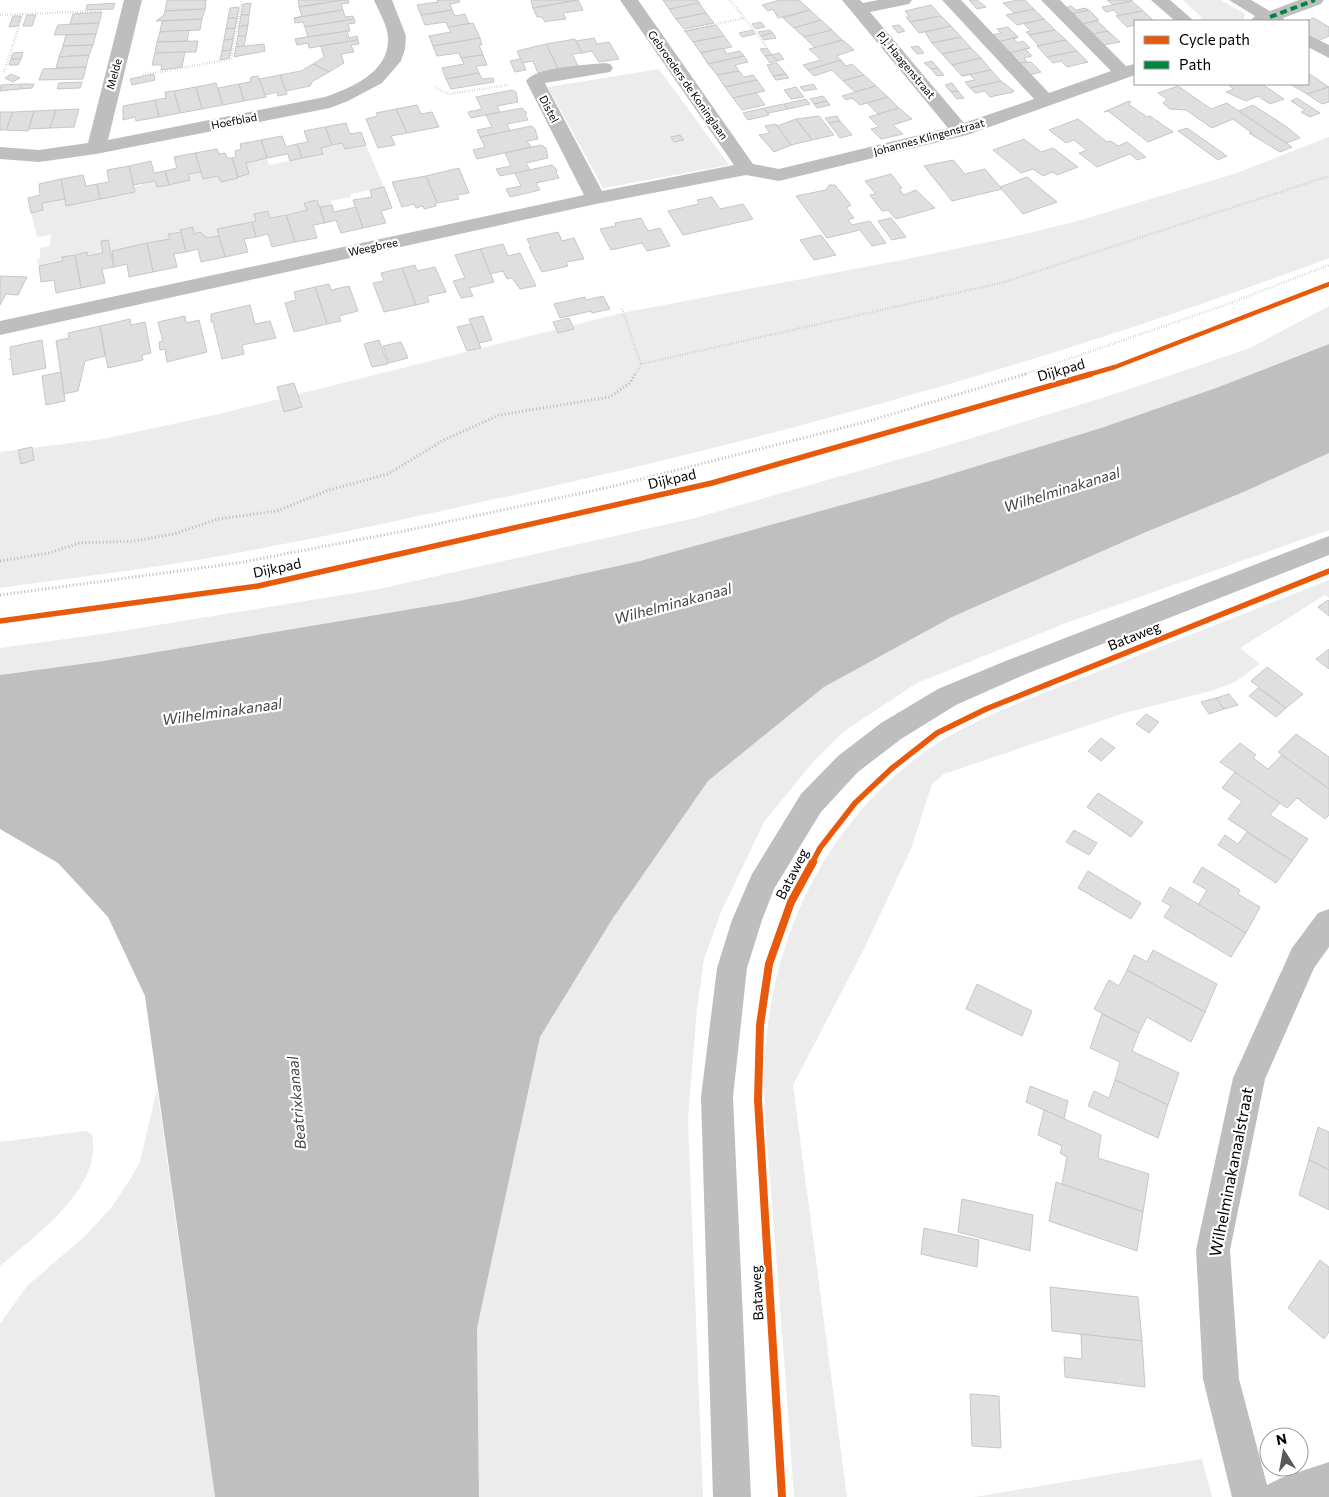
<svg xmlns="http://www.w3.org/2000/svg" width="1329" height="1497" font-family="Commissioner,sans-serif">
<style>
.green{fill:#ececec}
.water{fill:#bfbfbf}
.building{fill:#dfdfdf;stroke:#c7c7c7}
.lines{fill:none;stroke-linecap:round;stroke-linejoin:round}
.path-far1{stroke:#b9b9b9;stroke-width:2.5;stroke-dasharray:0.5 2;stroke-linecap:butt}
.path{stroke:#b9b9b9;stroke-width:3;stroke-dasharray:1 2.5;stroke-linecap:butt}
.minor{fill:#bebebe;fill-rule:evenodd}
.tertiary{fill:#bebebe;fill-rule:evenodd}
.quiet{stroke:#00873e;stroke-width:4;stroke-dasharray:7 4;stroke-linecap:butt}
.cycleway-far2-casing{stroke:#fff;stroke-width:7}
.cycleway-far1-casing{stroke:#fff;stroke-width:9}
.cycleway-casing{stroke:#fff;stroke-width:11}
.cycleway-far2{stroke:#e8590c;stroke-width:4.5}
.cycleway-far1{stroke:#e8590c;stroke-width:5.5}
.cycleway{stroke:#e8590c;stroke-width:8}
.labels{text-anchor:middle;stroke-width:4.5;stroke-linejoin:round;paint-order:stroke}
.far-street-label{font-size:11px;fill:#000;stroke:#fff}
.street-label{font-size:14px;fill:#000;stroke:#fff}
.water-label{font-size:15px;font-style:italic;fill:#444;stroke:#fff}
.near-street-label{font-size:16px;fill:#000;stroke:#fff}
</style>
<rect width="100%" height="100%" fill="#fff"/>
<g class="green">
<path d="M1183,0H1221L1245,14L1243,21H1195L1202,18Z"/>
<path d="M659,69L729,165L603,188L548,87Z"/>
<path d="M1329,137V258C1058,360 778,437 495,499C406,519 316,539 225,555C151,569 75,577 0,588V452L103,439L219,414L622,313L907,259L1021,235L1078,221L1237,173Z"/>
<path d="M342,143L345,149L366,145L384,187L351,194V197L330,201L332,205L319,207L316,200L304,202L307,210L270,217L268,211L256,221L217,229L219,236L207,238L200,232L194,234L192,227L169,234L170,239L88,256L87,252L62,257L63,261L39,266L37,260L40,258V248L50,246L51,235L37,237L31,213L43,210L42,203L65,199L66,205L155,181L157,187L189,180L188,174L201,172L218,176L221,182L249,174L246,163L267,158L269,165L323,154L321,148Z"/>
<path d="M1329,306V344L1216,388L1101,428L925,482L640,561L459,601L103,661L0,675V648L109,633L379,589L695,518L939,448L1121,392L1250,348Z"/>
<path d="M1329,453V530L1066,623L917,683L843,732L813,762L764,822L721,912L704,959L697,1009L688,1119L703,1497H479L477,1328L540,1037L613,918L708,781L824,687L952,617L1146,532L1246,491Z"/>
<path d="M1329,580V598L1325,595L1240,648L1260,664L1235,682L1214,690L1121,714L944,774L932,784L911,849L863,951L793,1085L847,1497H794C788,1408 781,1319 774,1230C771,1183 765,1135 764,1088C763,963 812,841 910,763C946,734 989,715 1031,698Z"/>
<path d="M157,1089L215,1497H0V1324L27,1286L84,1237L111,1208L131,1178L140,1162Z"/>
<path d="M86,1131L92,1134C104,1187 35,1236 0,1266V1142Z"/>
<path d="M1202,1459L1212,1497H974Z"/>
</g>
<path class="water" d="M1329,344V453L1246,491L1146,532L952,617L824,687L708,781L613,918L540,1037L477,1328L479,1497H215L145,996L108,917L58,863L0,829V675L103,661L459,601L640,561L925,482L1101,428L1216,388Z"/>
<g class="building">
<path d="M167,0H206L205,9L165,11Z"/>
<path d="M298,0H344L299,7Z"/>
<path d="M344,0H348L349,3L341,4L343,10L294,18L302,17L299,7Z"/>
<path d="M437,0H459L460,2L450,4L452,10L421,15L417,5L438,2Z"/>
<path d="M531,0H578L533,8Z"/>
<path d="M578,0L583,10L563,13L566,19L549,21L545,22L542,17H537L533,8Z"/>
<path d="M663,0H697L700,3L669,9Z"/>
<path d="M780,0H799L810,10L778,18L773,9L768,11L762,5Z"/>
<path d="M969,0H977L986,7L977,9Z"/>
<path d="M1018,0H1025L1034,9L1014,13L1003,3Z"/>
<path d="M1107,0H1132V1L1113,5Z"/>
<path d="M1132,1L1143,11L1116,16H1119L1114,10L1106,12L1102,7Z"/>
<path d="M115,3L113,9L86,10L87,5Z"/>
<path d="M251,3L249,15H241L243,4Z"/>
<path d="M699,3L706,13L676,19L669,9Z"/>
<path d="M931,5L941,16L910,22L906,17H910L905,11Z"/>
<path d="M1071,6L1076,10L1086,8L1088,10L1071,14L1065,8Z"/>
<path d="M239,7L237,18H228L230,8Z"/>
<path d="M205,9L202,19L156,21L164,15L165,11Z"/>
<path d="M1034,9L1044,19L1017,25L1006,15Z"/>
<path d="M343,10L345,17L353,16L354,19L305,27L303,22L295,23L294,18Z"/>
<path d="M452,10L455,16L465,14L469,24L448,27L446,22L425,25L421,15Z"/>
<path d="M810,10L821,20L794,28L783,18Z"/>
<path d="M1089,10L1099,20L1082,24L1071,14Z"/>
<path d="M1143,11L1154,21H1135V25L1127,27L1116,16Z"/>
<path d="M102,12L99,23L70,24L73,14Z"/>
<path d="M706,13L714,23L684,29L676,19Z"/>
<path d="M27,15H36L32,26H23Z"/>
<path d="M241,15H249L248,25L239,27Z"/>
<path d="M13,16H21L18,26L9,27Z"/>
<path d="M941,16L951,26L919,33L910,22Z"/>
<path d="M228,18H237L235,28L226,29Z"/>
<path d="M1314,18L1329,27V36L1318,41L1308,35V21H1305Z"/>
<path d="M202,19L200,30L160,32L162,21Z"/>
<path d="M354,19L355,23L348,24L350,31L295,39L308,37L305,27Z"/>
<path d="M1044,19L1055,30L1029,35L1026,32L1031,31L1024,24Z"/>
<path d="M821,20L832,30L804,37L794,28Z"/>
<path d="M1097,21L1108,31L1093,34L1082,24Z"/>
<path d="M761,22L765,27L756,29L752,24Z"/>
<path d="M99,23L96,34L54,35L58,25Z"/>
<path d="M473,23L480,38L433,46L429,36L451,32L448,27Z"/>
<path d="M248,25L246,36H238L239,27Z"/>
<path d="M716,25L724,36L693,42L685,31Z"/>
<path d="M899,25L905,31L898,33L892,26Z"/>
<path d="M951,26L961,37L932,43L925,32Z"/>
<path d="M1008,27L1018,37L998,42L992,35L1001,33L997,29Z"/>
<path d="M235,28L233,39L224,40L226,29Z"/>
<path d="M189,30L187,41L157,42L160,32Z"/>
<path d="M752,30L755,34L742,37L739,33Z"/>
<path d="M770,30L773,33L761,36L758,32Z"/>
<path d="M832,30L842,40L815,48L804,37Z"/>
<path d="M1055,30L1066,40L1037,46H1039L1029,35Z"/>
<path d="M347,31L349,38L357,36L358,40L309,48L308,43L297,45L295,39Z"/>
<path d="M1108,31L1120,42L1104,45L1093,34Z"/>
<path d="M773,33L776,38L764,40L761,36Z"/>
<path d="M96,34L93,45L63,46L66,35Z"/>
<path d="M238,36H246L244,46L236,47Z"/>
<path d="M724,36L732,47L701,53L693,42Z"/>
<path d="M961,37L971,48L942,54L932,43Z"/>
<path d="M1018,37L1014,39L1018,43L1023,41L1030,48L1009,53L998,42Z"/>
<path d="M480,38L482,45H479L483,55L461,58L459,53L437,56L433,46Z"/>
<path d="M594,38L597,44L609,42L619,59L599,62L592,51L582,53L576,41Z"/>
<path d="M233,39L231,50L222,51L224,40Z"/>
<path d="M575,39L582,53L572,54L578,66L558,69L546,44Z"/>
<path d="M358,40L359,44L351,45L354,52L341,54L344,63L329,72L313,64L324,57L321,46Z"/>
<path d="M843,40L854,50L836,56L841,60L808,70L803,65L821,60L809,49Z"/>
<path d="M1066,40L1077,51L1047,57L1037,46Z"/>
<path d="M198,41L196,52L155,53L157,42Z"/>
<path d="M264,44L265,51L234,57L236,47Z"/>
<path d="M546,44L558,69L538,73L533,61L522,63L517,51Z"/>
<path d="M93,45L89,55L59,57L63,46Z"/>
<path d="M918,46L924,53L917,54L911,47Z"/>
<path d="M723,48L727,54L740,51L744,56L708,64L701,53Z"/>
<path d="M767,48L772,55L765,56L760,49Z"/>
<path d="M971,48L981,58L952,65L942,54Z"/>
<path d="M1030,48L1025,49L1032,56L1024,58L1027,62L1019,63L1009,53Z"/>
<path d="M231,50L229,58L220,60L222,51Z"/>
<path d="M1077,51L1088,62L1067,67L1061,61L1053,63L1047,57Z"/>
<path d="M23,52L21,59H11L13,53Z"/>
<path d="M185,52L182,67L161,70L162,65H152L155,53Z"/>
<path d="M779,53L784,59L777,61L772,55Z"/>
<path d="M89,55L86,67L56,68L59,57Z"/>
<path d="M483,55L487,65L476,66L479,73L446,79L442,68L464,64L461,58Z"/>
<path d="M772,55L777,61L770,63L765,56Z"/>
<path d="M744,56L748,62L735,65L739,71L717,75L708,64Z"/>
<path d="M981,58L991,70L962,76L952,65Z"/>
<path d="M11,59H21L18,65H9Z"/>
<path d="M521,59L526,70L515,72L510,61Z"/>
<path d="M841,60L846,66L852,64L864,75L843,81L832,70L814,76L808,70Z"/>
<path d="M932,61L938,68L931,69L924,63Z"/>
<path d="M1031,62L1041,72L1030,75L1019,63Z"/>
<path d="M777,63L786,74L773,76L767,65Z"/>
<path d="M313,64L329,72L313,81L310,86L286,91L280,75L301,71Z"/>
<path d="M86,67L83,79L39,80L43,69Z"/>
<path d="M938,68L944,75L937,76L931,69Z"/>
<path d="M991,70L1001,81L970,88L965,82L975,80L969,74L962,76Z"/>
<path d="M739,71L744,77L753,75L757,80L725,87L717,75Z"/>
<path d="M479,73L482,79L493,78L494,82L451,89L446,79Z"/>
<path d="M1308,73L1329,87L1307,94L1290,84H1308Z"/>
<path d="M11,74L20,78L13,82L5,78Z"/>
<path d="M154,74L155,80L132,85L130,79Z"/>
<path d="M786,74L789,78L776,80L773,76Z"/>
<path d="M280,75L287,94L278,96L277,92L265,95L259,79Z"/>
<path d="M864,75L876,86L855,92L843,81Z"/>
<path d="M258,76L266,97L244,101L239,84L250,82L251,77Z"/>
<path d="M757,80L765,91L733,98L725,87Z"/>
<path d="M1001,81L1014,91L1013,92L990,97L985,91L975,93L970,88Z"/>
<path d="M82,82L80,88L57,89L59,83Z"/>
<path d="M216,83L223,105L202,109L196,87Z"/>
<path d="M952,83L958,91L951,92L945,85Z"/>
<path d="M22,84H34L32,88L20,89Z"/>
<path d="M22,84L20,89L0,91L1,85Z"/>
<path d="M239,84L244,101L223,105L218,88Z"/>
<path d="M813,84L817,89L804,91L800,87Z"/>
<path d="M1227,84H1262L1284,99L1270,104L1258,96L1246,101L1226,92L1234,89Z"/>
<path d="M876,86L888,97L860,105L852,98L846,100L842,96Z"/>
<path d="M1178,86L1211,109L1227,103L1292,147L1280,152L1249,133H1252L1233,119L1212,128L1186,110L1170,109L1163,103L1167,99L1158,93Z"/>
<path d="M196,87L202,109L180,113L174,91Z"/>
<path d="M796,87L804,97L791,99L784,90Z"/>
<path d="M1329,87V102L1322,104L1307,94Z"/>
<path d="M512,90L516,92L518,102L497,106L500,112L471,118L468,112L482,109L476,97Z"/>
<path d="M174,91L180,113L159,117L155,100L166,98L165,92Z"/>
<path d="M958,91L964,98L957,99L951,92Z"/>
<path d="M756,93L765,105L742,110L733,98Z"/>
<path d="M823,96L827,101L814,104L810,99Z"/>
<path d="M888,97L899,108L878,114L867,103Z"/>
<path d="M1297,98L1320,113L1310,117L1301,112L1305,110L1291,101Z"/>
<path d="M806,99L810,104L788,109L784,104Z"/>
<path d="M155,100L159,117L136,121L135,117L123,120V106Z"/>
<path d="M827,101L830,105L817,108L814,104Z"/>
<path d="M1129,101L1131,102L1128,104L1147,117L1150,116L1173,132L1148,142L1108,111L1104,112Z"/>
<path d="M784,104L788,109L768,113L764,108Z"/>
<path d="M417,105L421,114L432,112L439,127L407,133L396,109Z"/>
<path d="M1253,105L1287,127L1300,138L1286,143L1239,111Z"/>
<path d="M522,108L527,113L525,114L528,120L507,124L510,131L480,137L477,130L492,127L486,115Z"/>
<path d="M764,108L769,115L748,120L743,113Z"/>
<path d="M899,108L912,119L893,125L903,134L881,139L871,129L879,127L869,117Z"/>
<path d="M79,109L74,127L50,128L56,110Z"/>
<path d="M396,109L407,133L391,136L395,145L378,148L366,119L378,116L376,113Z"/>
<path d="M56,110L50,128L29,129L34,111Z"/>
<path d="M34,111L28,131L6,130L13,112Z"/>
<path d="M0,112H13L6,130H0Z"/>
<path d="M819,116L834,135L812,140L796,119Z"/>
<path d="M837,116L840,121L829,123L825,118Z"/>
<path d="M796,119L812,140L791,145L777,126Z"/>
<path d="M1078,119L1107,142L1111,141L1118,146L1127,142L1146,157L1137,160L1130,154L1097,167L1079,153L1087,150L1074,140L1066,143L1049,130Z"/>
<path d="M840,121L852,135L840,138L829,123Z"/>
<path d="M346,123L350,134L361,132L366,145L345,149L342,143L332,145L325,127Z"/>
<path d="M776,124L791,145L774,152L759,135L770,133L765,126Z"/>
<path d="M531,126L535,129L538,139L527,141L531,147L477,159L473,150L485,147L480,137Z"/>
<path d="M325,127L332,145L321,148L323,154L302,158L297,144L308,142L304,131Z"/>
<path d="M1187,128L1227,156L1218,160L1178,131Z"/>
<path d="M680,135L684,140L674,142L671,137Z"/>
<path d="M282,136L286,147L297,144L302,158L290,161L288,154L267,158L261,140Z"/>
<path d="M1024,139L1041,152L1053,148L1078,167L1057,175L1053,172L1043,176L1033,169L1021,173L993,150Z"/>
<path d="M261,140L267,158L246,163L249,174L238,177L232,158L236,157L235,151L241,149L240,144Z"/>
<path d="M541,145L546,148L548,158L526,163L530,170L500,176L496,169L511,166L505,153Z"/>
<path d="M217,149L219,154L225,153L227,158H232L238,178L221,182L218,176L203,179L195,153Z"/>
<path d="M195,153L201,172L188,174L190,180L169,185L165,171L177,168L174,157Z"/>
<path d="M953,160L965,174L985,169L1002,189L952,201L924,166Z"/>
<path d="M151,161L154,173L165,171L169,185L157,187L155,181L133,185L129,166Z"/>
<path d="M552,165L557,170L556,172L559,178L536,183L540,190L510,197L506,189L521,186L515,173Z"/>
<path d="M129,166L135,192L100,199L97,184L109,182L107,170Z"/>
<path d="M459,168L469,193L457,195L459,199L437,203L426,176Z"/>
<path d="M891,174L902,188L899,189L904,195L916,190L935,208L896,219L888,210L882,211L870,195L876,194L865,181Z"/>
<path d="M83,175L86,186L97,184L100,199L66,206L61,179Z"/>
<path d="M426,176L437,203H435L436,206L424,209L423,206L416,208L414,204L402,207L392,182Z"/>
<path d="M1027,177L1057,202L1023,214L1000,187Z"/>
<path d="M61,179L65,199L42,203L43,210L31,213L28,198L40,195L39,184Z"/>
<path d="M829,185H835L851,205L846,208L854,218L848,220L852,225L870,221L886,243L872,246L860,230L827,238L796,196L826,190Z"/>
<path d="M384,187L392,208L381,211L386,223L363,228L353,200L372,197L370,190Z"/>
<path d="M712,197L720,209L743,204L753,219L683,235L668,211L699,204L697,200Z"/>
<path d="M317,200L325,223L313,225L317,238L295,242L286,215L307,210L304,203Z"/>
<path d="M332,205L334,212L356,207L363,228L341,233L336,220L325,223L320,207Z"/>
<path d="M268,211L270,218L286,215L295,242L272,247L268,234L256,237L252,222L256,221L254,214Z"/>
<path d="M641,218L648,231L660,228L670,246L647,251L642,243L611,250L600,229L616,226L615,223Z"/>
<path d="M891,218L906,237L892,240L878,221Z"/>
<path d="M252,222L256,237L244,239L248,252L225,257L217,229Z"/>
<path d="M193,227L194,234L200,232L207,238L219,236L225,257L201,262L198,249L186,252L180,230Z"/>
<path d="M181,232L186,252L174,254L177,267L153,272L147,243L170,239L168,234Z"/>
<path d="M558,232L562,241L574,238L584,259L566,262L568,266L542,272L529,247H531L527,239Z"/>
<path d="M821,235L836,255L814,260L800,240Z"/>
<path d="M108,240L114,267L102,269L105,283L81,288L75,255L87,252L88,256L103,253L101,241Z"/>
<path d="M147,243L153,272L129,277L127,264L114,267L112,251Z"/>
<path d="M503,244L508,256L520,253L536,286L520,289L512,278L507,279L503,271L490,274L480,249Z"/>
<path d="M480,249L494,282L469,288L473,296L461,298L453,281L465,278L455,255Z"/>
<path d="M75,255L81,288L56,293L54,280L41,282L39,266L63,261L62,257Z"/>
<path d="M415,265L417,271L435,267L446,292L427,296L429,302L416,305L402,268Z"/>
<path d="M402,268L416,305L384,312L373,283L384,281L381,273Z"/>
<path d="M0,276L27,277L18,295L6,294L0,305Z"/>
<path d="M329,284L331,290L349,286L358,311L339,316L341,321L327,324L315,287Z"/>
<path d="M315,287L327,324L294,332L285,303L296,300L294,292Z"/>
<path d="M603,296L610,309L592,313L591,311L560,318L554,304L585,297L586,300Z"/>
<path d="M250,305L255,324L270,321L276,338L242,345L244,354L222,359L213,322H211V314Z"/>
<path d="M185,316L186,323L199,320L207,352L167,362L165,349L160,350L159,342L163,341L158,322Z"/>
<path d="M483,316L492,340L479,343L469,319Z"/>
<path d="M569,318L574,329L558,333L553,322Z"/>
<path d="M130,319L131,325L145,322L151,353L142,355L143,360L108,368L100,326Z"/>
<path d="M471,324L481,348L467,351L457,327Z"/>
<path d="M100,326L105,356L85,361L78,391L64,394L56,341L69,338L68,333Z"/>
<path d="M42,340L46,368L13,375L11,359L9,360L11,357L10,347Z"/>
<path d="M379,340L388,364L372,367L364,344Z"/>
<path d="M401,342L408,358L389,363L383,346Z"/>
<path d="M61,372L65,401L46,405L42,376Z"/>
<path d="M294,383L302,407L284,412L277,387Z"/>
<path d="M32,447L34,460L21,464L18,450Z"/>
<path d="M1328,600L1329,601V616L1318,607Z"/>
<path d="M1329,649V669L1316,659Z"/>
<path d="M1267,667L1303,694L1286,708L1251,681Z"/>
<path d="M1258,688L1286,708L1276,717L1249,696Z"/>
<path d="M1229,694L1238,705L1224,709L1216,698Z"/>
<path d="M1216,698L1224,709L1209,714L1201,702Z"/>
<path d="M1146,714L1159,722L1149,733L1136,724Z"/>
<path d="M1296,734L1329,757V789L1278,752Z"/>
<path d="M1101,738L1115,748L1101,761L1088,751Z"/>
<path d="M1240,743L1256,755L1253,758L1268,769L1282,755L1329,789V815L1325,819L1297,798L1287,808L1220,762Z"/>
<path d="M1235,772L1280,803L1270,815L1308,839L1292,861L1228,819L1242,801L1222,788Z"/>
<path d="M1098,793L1143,822L1131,837L1087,807Z"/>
<path d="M1074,830L1097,843L1089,855L1066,842Z"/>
<path d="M1247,832L1292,861L1276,883L1218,845L1225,835L1238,844Z"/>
<path d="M1202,867L1240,890L1238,894L1260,907L1246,933L1198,905L1207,890L1193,882Z"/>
<path d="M1088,871L1141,903L1131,919L1078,888Z"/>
<path d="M1170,887L1246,933L1231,957L1164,917L1171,906L1162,901Z"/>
<path d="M1153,950L1217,984L1205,1012L1127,970L1134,955L1147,962Z"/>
<path d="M1127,970L1205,1012L1191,1042L1147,1017L1139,1033L1094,1009L1109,980L1119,986Z"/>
<path d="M977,984L1032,1011L1022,1036L966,1009Z"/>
<path d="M1102,1014L1139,1033L1132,1051L1179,1073L1168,1105L1115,1080L1120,1062L1090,1048Z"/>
<path d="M1115,1080L1168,1105L1158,1138L1088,1106L1094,1091L1109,1098Z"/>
<path d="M1030,1086L1068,1101L1064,1119L1026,1102Z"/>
<path d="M1044,1110L1101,1135L1098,1158L1149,1174L1143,1212L1062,1184L1067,1157L1060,1153L1062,1146L1038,1135Z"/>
<path d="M1318,1127L1329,1132V1170L1309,1160Z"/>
<path d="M1309,1160L1329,1170V1210L1299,1195Z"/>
<path d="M1056,1182L1143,1212L1137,1251L1049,1221Z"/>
<path d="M962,1199L1033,1215L1030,1251L958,1232Z"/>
<path d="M924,1228L979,1240L977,1267L921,1254Z"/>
<path d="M1320,1260L1329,1267V1332L1324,1339L1288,1308Z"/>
<path d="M1050,1287L1138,1297L1142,1341L1052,1331Z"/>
<path d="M1081,1334L1142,1341L1145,1387L1065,1377L1064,1357L1082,1359Z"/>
<path d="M970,1394L999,1396L1001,1448L972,1446Z"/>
</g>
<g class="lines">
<g class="path-far1">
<path d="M730,0L766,46"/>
<path d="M0,15L101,11"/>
<path d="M684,31L744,18"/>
<path d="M4,72L23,14"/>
<path d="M143,75L231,59L242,0"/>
<path d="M436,88L449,94L508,85"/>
<path d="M622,309L641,364"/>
<path d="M635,375L641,364L1001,283L1329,176"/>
<path d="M1022,375L1225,305L1329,265"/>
</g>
<g class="path">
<path d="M0,561L49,553L79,543L135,541L174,534L218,519L277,511L329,490L388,474L442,441L499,415L610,397L630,383L635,374"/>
<path d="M0,595L238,563L414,529L610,487L862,423L1026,374"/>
</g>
<g class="minor">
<path d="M124,0H142L108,140L325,97C352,87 390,72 388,37C387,24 379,12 374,0H392L406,36L405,49L401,61L382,83L348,101L330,108L96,154L39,162L0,159V147L39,150L88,143Z"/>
<path d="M620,0H638L753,164L779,169L948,128L842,0H860L863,3L878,0H912L909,4L870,12L964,123L1034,99L942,0H961L1049,93L1111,71L1041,0H1060L1126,66L1135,64V75L967,135L779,181L746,175L596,204L0,335V321L584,195L526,81C535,67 587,65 604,63L610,64L613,68L610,72L604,73L545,83L602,191L734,165Z"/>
<path d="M1151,0H1170L1194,21H1175Z"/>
<path d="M1229,0H1251L1270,11L1299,0H1324L1321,4L1283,18L1285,21H1250L1255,16Z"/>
<path d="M1308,35L1329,45V58L1308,47Z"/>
<path d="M1329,909V947L1314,968L1265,1079L1230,1250L1239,1379L1267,1485L1281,1478L1329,1462V1497H1232L1203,1379L1196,1250L1233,1078L1292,948L1318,913Z"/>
</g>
<path class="tertiary" d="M1329,536V555L1026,674L956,705L901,739L858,772L821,812L774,889L762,920L747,968L733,1097L751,1497H713L701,1097L717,968L732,920L752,874L801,794L838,756L881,723L938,689L1008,660Z"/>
<path class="quiet" d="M1270,17L1315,0"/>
<defs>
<path id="cycleway-far2" d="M1087,375L1115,367L1329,284"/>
<g id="cycleway-far1">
<path d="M0,621L258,586L712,483L1091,374"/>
<path d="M812,863L820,848L855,803L891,769L937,733L986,709L1329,571"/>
</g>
<path id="cycleway" d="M782,1497L758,1100L760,1025L769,964L791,902L813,862"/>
</defs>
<use href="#cycleway-far2" class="cycleway-far2-casing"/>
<use href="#cycleway-far1" class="cycleway-far1-casing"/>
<use href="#cycleway" class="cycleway-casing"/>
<use href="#cycleway-far2" class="cycleway-far2"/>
<use href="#cycleway-far1" class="cycleway-far1"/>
<use href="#cycleway" class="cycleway"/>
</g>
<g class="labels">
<g class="far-street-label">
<text transform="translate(906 65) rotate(50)" y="4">P.J. Haagenstraat</text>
<text transform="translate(114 74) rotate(-75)" y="4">Melde</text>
<text transform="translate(688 85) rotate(55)" y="4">Gebroeders de Koninglaan</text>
<text transform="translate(549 109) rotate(62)" y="4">Distel</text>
<text transform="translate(234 121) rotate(-11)" y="4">Hoefblad</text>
<text transform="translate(929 137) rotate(-15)" y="4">Johannes Klingenstraat</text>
<text transform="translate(373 247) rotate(-12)" y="4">Weegbree</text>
</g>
<g class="street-label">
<text transform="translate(1061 370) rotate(-16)" y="5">Dijkpad</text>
<text transform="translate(672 479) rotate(-13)" y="5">Dijkpad</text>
<text transform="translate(277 568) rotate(-12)" y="5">Dijkpad</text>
<text transform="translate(1134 636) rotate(-22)" y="5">Bataweg</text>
<text transform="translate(792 874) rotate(-63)" y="5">Bataweg</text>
<text transform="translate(757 1293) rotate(-93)" y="5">Bataweg</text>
</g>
<g class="water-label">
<text transform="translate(1062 490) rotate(-17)" y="5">Wilhelminakanaal</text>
<text transform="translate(673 604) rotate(-15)" y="5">Wilhelminakanaal</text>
<text transform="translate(222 712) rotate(-8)" y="5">Wilhelminakanaal</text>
<text transform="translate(297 1103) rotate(-95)" y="5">Beatrixkanaal</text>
</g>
<g class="near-street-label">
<text transform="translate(1231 1172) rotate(-79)" y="6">Wilhelminakanaalstraat</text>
</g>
</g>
<rect x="1134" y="20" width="175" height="65" fill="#ffffff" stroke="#999999"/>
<rect x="1144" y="36" width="25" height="8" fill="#e8590c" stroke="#999999"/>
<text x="1179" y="45" font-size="15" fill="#000000">Cycle path</text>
<rect x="1144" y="61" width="25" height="8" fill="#00873e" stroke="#999999"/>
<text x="1179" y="70" font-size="15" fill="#000000">Path</text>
<g transform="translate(1284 1452) rotate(349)"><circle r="24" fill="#ffffff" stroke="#999999"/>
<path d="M0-4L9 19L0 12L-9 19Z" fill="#595959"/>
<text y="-8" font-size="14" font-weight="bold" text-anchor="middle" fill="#000000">N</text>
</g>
</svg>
